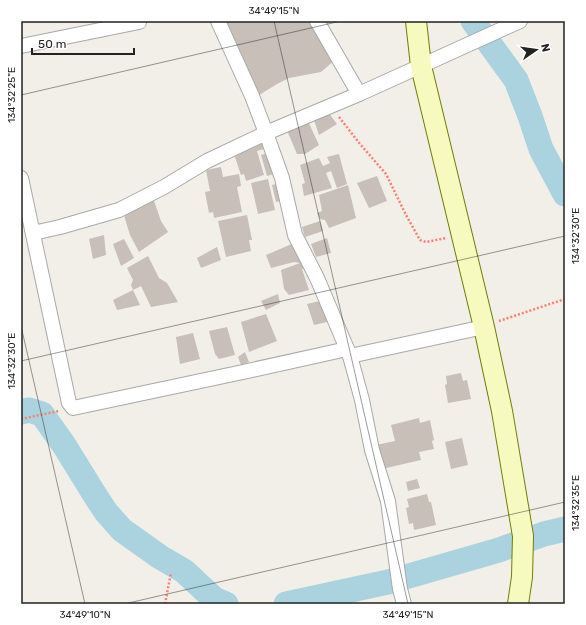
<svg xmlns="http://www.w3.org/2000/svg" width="586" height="625" font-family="Rubik,sans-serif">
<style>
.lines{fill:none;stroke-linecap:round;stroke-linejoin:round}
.river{stroke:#aad3df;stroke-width:25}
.building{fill:#c7bfb8}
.street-casing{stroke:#a9a9a9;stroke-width:16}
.secondary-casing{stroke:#707d05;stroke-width:22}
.path{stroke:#fa8072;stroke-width:2.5;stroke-dasharray:2 2;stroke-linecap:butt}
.street{stroke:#fff;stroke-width:14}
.secondary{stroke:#f7fabf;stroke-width:20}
.ticks{fill:none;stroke:#222;stroke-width:1;stroke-opacity:0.45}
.neatline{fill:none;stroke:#222;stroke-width:1.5}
.ticks-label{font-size:10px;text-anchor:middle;fill:#222}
</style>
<rect width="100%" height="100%" fill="#f2efe9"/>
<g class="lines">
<g class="river">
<path d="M473,21L516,80L530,116L541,149L565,194"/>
<path d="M21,412L29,410L42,414L64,445L93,492L106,512L122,530L160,557L184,571L214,599L226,604"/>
<path d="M286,604L388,582L499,550L544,534L565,529"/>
</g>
</g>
<g class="building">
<path d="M221,21H312L335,60L321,72L289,78L277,84L256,97Z"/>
<path d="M328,112L337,124L319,135L313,117Z"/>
<path d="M307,119L319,145L305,154H297L286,128Z"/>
<path d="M265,141L267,148L257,151L264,175L246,181L244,174L241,175L233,151Z"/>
<path d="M271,152L277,173L267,176L261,155Z"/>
<path d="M339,154L347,184L337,188L331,171L326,173L332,188L304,196L302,184L305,183L300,165L319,158L323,166L330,163L327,157Z"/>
<path d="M221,167L223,177L239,174L241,186L237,187L242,212L214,218L213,212L209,213L205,192L210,191L206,170Z"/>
<path d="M377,176L387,201L369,208L357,183Z"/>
<path d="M268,179L275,210L258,214L251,183Z"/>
<path d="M280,183L284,200L276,202L272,185Z"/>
<path d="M348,185L356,218L329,228L325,220L320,219L317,213L322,211L319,195Z"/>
<path d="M153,198L161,221L168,232L139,252L130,235L123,212Z"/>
<path d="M247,215L252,240H249L251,251L226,257L218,221Z"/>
<path d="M320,221L323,231L305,237L302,227Z"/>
<path d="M104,235L106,255L93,259L89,239Z"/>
<path d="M327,238L331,253L316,257L311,244Z"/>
<path d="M124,239L134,258L121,266L113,244Z"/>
<path d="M294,243L307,268L302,269L309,290L289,295L284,289L281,270L300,263L294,262L271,268L266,255Z"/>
<path d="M217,247L221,260L201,268L197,258Z"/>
<path d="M148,256L159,278L167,283L178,302L151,307L141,286L133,290L131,285L133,280L127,268Z"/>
<path d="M133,290L140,305L117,310L113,300Z"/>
<path d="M278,294L280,303L266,310L261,301Z"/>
<path d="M324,300L331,321L314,325L307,304Z"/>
<path d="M266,314L277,341L249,352L241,322Z"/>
<path d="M227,327L235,355L219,359L215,354L209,331Z"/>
<path d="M193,333L200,359L180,364L176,337Z"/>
<path d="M245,352L249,362L241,365L238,357Z"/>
<path d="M461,373L463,381L467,380L471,399L448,403L445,385L447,384L446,376Z"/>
<path d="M419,418L420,423L430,420L434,440L432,441L434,449L419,452L421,460L382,469L376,445L395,441L391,425Z"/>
<path d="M462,438L468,465L451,469L445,442Z"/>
<path d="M417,479L420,488L408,491L406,482Z"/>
<path d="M427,494L429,502H431L436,525L414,530L413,523L409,524L406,508L409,507L407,499Z"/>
</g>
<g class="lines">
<defs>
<g id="street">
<path d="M218,21L252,96L266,133L282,178L295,235L317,278L350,356L362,400L372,450L388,501L400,589L404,604"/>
<path d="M317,21L359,94"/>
<path d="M21,46L139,22V21"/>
<path d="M21,178L69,403L73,408L243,372L347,349"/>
<path d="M33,233L60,227L119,210L164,187L207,161L266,133L359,94L520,21"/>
<path d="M350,356L484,327"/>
</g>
<path id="secondary" d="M416,21L421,66L484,327L502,411L523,536L522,577L518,604"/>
</defs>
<use href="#street" class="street-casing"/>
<use href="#secondary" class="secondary-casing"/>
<g class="path">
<path d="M339,117L360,144L386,174L406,215L420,240L426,242L446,238"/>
<path d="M499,321L565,299"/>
<path d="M21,419L59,411"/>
<path d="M165,604L171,573"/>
</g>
<use href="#street" class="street"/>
<use href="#secondary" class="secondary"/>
</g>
<path class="ticks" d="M274,21L408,604M21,95L341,21M21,326L85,604M21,361L565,236M124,604L565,502"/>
<rect width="586" height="625" fill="none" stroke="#ffffff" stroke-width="44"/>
<g transform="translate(536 50) rotate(77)" stroke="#ffffff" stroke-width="3" paint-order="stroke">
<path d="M0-3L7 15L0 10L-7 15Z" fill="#222222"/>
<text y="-6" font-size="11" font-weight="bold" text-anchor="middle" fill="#222222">N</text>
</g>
<path d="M32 48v6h102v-6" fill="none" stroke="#222222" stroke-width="2"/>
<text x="38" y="48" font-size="12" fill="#222222" stroke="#ffffff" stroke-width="3" paint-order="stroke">50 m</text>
<rect x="22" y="22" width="542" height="581" class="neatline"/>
<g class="ticks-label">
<text x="274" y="14">34°49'15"N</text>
<text transform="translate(11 95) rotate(-90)" y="4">134°32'25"E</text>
<text transform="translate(575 236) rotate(-90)" y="4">134°32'30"E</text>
<text transform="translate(11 361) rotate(-90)" y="4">134°32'30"E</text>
<text transform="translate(575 503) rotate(-90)" y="4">134°32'35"E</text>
<text x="85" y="618">34°49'10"N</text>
<text x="408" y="618">34°49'15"N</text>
</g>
</svg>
